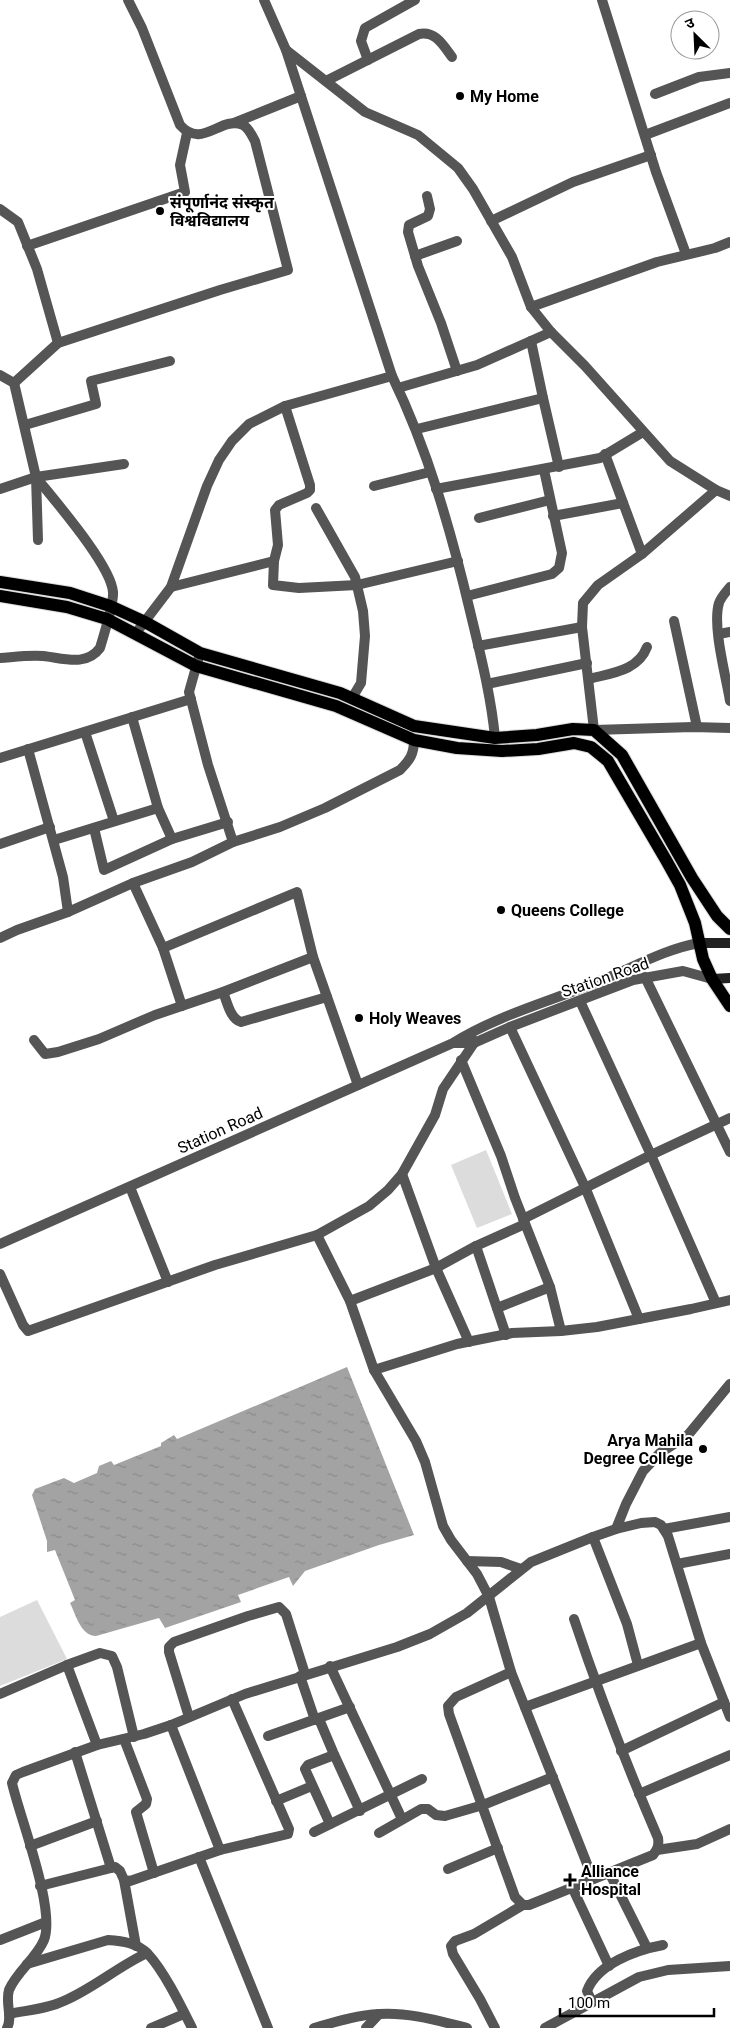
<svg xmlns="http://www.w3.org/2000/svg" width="730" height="2028" font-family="Roboto,'Noto Sans Devanagari',sans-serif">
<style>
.park{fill:#dcdcdc}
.water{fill:url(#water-ripples)}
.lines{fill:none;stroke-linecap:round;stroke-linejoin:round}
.primary-casing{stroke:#dbdbdb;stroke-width:14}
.minor{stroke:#555;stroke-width:10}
.tertiary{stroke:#555;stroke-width:10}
.secondary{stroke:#222;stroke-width:10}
.primary{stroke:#000;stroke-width:12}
.poi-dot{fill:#000;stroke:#fff;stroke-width:2}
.labels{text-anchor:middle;stroke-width:4;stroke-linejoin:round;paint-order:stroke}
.poi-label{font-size:16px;font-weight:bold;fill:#000;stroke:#fff;text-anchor:start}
.street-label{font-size:16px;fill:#000;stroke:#fff}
</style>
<defs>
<pattern id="water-ripples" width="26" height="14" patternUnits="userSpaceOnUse" patternTransform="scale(1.25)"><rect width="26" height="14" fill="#a3a3a3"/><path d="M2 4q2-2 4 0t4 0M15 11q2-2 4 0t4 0" fill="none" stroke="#8b8b8b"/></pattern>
</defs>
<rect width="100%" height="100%" fill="#fff"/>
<g class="park">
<path d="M486,1150L512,1214L477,1228L451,1165Z"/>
<path d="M37,1600L67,1659L0,1686V1617Z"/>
</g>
<path class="water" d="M347,1367L414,1535L379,1545L305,1571L293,1586L289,1577L238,1595L241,1602L165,1628L159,1618L96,1636C81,1636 76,1615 70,1603L75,1600L55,1550L47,1552V1541L32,1495L35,1489L64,1478L74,1483L97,1473L99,1466L111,1461L114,1465L161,1446V1443L174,1435L177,1439Z"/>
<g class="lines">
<defs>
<g id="primary">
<path d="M0,582L70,593L110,606L145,622L200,653L340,693L414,726L495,738L537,735L573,729L594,730L622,755L692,878L717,916L730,929"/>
<path d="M0,596L67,607L107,619L196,666L336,706L414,740L457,748L502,751L538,749L574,743L591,747L608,761L666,860L680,885L695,923L703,959L712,979L730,1006"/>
</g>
</defs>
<use href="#primary" class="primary-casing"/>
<g class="minor">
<path d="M602,0L656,172L686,254"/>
<path d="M286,50L365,112L418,135L458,168L473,189L512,257L531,307L551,332L585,366L670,461L716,490L730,496"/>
<path d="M368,60L361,41L365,28L415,0"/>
<path d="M326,81L419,34C436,31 443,45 452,57"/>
<path d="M655,94L699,77L730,73"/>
<path d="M234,123L301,96"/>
<path d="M645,135L730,103"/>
<path d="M427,196L430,209L428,216L409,225L408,232L418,266L441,323L457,371"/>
<path d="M0,209L18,222L37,269L58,343"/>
<path d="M491,221L573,182L651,155"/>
<path d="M27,246L185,192L180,165L187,133"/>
<path d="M415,256L457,241"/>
<path d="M531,307L657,262L715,248L730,242"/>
<path d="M0,375L14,383L36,477L38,540"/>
<path d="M392,376C428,450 451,531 470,611C480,653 491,695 495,738"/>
<path d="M14,383L58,343L220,290L288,270L255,141C252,136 249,128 243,125C221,115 202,150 180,125L142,28L128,0"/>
<path d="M398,388L477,365L551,332"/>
<path d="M543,398L559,467"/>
<path d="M285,406L310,485V490L307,493L279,505L275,510L278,545L274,561L273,585L299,588L357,585L458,561"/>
<path d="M25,425L96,404L91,381L170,361"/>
<path d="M417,429L543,398L531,341"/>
<path d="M605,454L642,554"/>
<path d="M374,486L430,472"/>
<path d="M0,489L36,477L124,464"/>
<path d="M436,489L600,458L643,432"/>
<path d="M716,490L642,554L598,585L583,603L582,627L594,730L693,727L730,728"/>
<path d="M316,508L355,577L363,611L365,636L361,683L352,698"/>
<path d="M553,516L623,503"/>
<path d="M479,518L550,500"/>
<path d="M171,587L274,561"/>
<path d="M730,587C726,592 721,597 719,603C712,626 726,676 730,701"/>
<path d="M467,596L552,574L559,568L562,553L544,470"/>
<path d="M674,621L697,727"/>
<path d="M136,633L171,587L207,486L219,460L232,441L249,424L285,406L392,376L286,50L264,0"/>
<path d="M719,634L730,632"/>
<path d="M478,646L582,627"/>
<path d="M200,653L189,692L208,765L233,842"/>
<path d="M0,658C14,657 29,655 43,656C63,658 86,667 100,648C104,634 114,604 113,592C111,565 55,501 36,477"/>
<path d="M589,679C611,673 638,671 647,647"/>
<path d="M487,684L587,663"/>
<path d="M132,717L158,808L172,839"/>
<path d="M85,732L114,821"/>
<path d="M28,749L63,877L68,912"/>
<path d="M0,758L191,699"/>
<path d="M94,828L104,870L172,839L228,822"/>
<path d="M54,840L158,808"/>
<path d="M0,844L50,827"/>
<path d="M133,883L163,948L182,1006"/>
<path d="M0,938L17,930L68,912L133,883L192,862L233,842L280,827L325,808L400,770C410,760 414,754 414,740"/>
<path d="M313,957L358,1085"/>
<path d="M645,977L730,1152"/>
<path d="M223,992C227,1001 230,1019 241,1022L327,997"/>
<path d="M580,1001L651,1155L716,1303"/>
<path d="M510,1027L585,1187L639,1319"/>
<path d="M34,1040L45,1054L58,1052L99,1039L155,1015L223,992L313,957L297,892L163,948"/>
<path d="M461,1060L501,1156L515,1198L550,1287L561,1331"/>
<path d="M402,1174L436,1268L469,1342"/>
<path d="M130,1187L168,1282"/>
<path d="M523,1219L651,1155L730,1118"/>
<path d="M317,1235L350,1301L374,1370L416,1441L425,1462L443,1526L451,1540L477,1574L489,1597L511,1672L593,1879"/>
<path d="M476,1246L506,1335"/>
<path d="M0,1274L23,1325L28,1331L215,1265L317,1235L369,1206L388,1190L402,1174L435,1115L443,1089L474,1043L472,1038"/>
<path d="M350,1301L436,1268L476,1246L525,1224"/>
<path d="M497,1308L550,1287"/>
<path d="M374,1370L457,1344L512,1333L561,1331L597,1327L691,1309L730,1300"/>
<path d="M616,1529L626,1504L643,1471L660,1453L688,1435L730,1384"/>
<path d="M664,1529L730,1517"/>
<path d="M593,1537L627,1624L638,1665"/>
<path d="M467,1561L501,1562L521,1569"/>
<path d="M677,1564L730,1554"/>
<path d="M67,1665L97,1745"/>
<path d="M330,1666L402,1819"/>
<path d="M511,1672L456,1697L448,1706L449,1714L515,1897L523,1905H529L653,1855C658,1849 659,1845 658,1838C627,1766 599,1694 574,1619"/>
<path d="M300,1676L315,1720"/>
<path d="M0,1694L67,1665L100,1653L112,1656L117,1667L134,1737"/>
<path d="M525,1707L701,1643"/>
<path d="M189,1717L169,1652V1647L174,1642L248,1616L279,1607L286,1614L305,1674"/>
<path d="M319,1719L333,1752L360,1811"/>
<path d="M171,1725L220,1850"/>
<path d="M268,1736L350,1707"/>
<path d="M124,1739L147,1799L146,1804L136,1812L154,1873"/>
<path d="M621,1751L724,1702"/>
<path d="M75,1752L111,1868"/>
<path d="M639,1794L730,1755"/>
<path d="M276,1801L312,1786"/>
<path d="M330,1824L305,1769L308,1765L334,1755"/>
<path d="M314,1832L422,1779"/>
<path d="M379,1833L421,1809H428L436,1815L445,1816L483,1805L553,1777"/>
<path d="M30,1846L97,1821"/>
<path d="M657,1850L697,1844L730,1829"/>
<path d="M199,1857L268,2028"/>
<path d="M448,1869L498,1848"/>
<path d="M609,1872L647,1948"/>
<path d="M124,1880L136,1946"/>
<path d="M40,1886L115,1867L120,1871L124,1880L130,1881L220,1850L288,1834L289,1829L232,1699"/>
<path d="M572,1887L609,1966"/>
<path d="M0,1940L46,1922"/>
<path d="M27,1964L108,1940C122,1941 138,1943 148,1954C164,1971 181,2006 192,2028"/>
<path d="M592,2002L587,1991C597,1964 636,1950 663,1945"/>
<path d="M9,2014C28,2010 48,2009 66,2000C95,1987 119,1966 147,1953"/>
<path d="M7,2028C13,2017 5,2003 9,1990C17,1971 36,1959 44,1940C56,1909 20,1818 12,1783L16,1775L23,1772L97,1745L144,1734L171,1725L245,1694L397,1647L430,1634L467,1613L531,1562L593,1537L616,1529L641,1523L655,1522L661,1525L668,1536L701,1643L730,1717"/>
<path d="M151,2028L184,2014"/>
<path d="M314,2028C335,2022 357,2015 379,2014C409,2012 439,2021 467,2028"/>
<path d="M366,2028L379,2014"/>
<path d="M495,2028L480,1999L453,1954L451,1946L455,1941L474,1934L523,1905"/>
<path d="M545,2028L639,1977L668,1970L730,1966"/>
</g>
<g class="tertiary">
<path d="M454,1043H474L510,1027L633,980L683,971L712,979"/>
<path d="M0,1244L453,1043C498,1015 551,1001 600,981C632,968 665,949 699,943"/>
</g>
<g class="secondary">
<path d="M699,943H730"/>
<path d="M712,979L730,978"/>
</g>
<use href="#primary" class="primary"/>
</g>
<g class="poi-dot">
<circle cx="460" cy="96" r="5"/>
<circle cx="160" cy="211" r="5"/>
<circle cx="501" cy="910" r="5"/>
<circle cx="359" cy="1018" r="5"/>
<circle cx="703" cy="1449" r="5"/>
<path d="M567.5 1872.5h5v5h5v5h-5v5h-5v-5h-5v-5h5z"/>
</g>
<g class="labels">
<g class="poi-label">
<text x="470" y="102">My Home</text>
<text x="170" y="208">संपूर्णानंद संस्कृत<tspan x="170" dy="18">विश्वविद्यालय</tspan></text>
<text x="511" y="916">Queens College</text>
<text x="369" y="1024">Holy Weaves</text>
<text x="693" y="1446" text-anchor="end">Arya Mahila<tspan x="693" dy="18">Degree College</tspan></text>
<text x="581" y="1877">Alliance<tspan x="581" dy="18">Hospital</tspan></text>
</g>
<g class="street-label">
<text transform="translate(605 977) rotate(-19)" y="6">Station Road</text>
<text transform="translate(220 1130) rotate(-24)" y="6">Station Road</text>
</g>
</g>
<g transform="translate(695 35) rotate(336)"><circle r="24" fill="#ffffff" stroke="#999999"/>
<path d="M0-4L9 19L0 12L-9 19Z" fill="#000000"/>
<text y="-8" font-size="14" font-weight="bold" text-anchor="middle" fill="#000000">उ</text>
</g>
<path d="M560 2008v8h154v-8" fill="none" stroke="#000000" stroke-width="2.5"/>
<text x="568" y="2008" font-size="15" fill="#000000" stroke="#ffffff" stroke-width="4" paint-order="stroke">100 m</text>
</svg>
